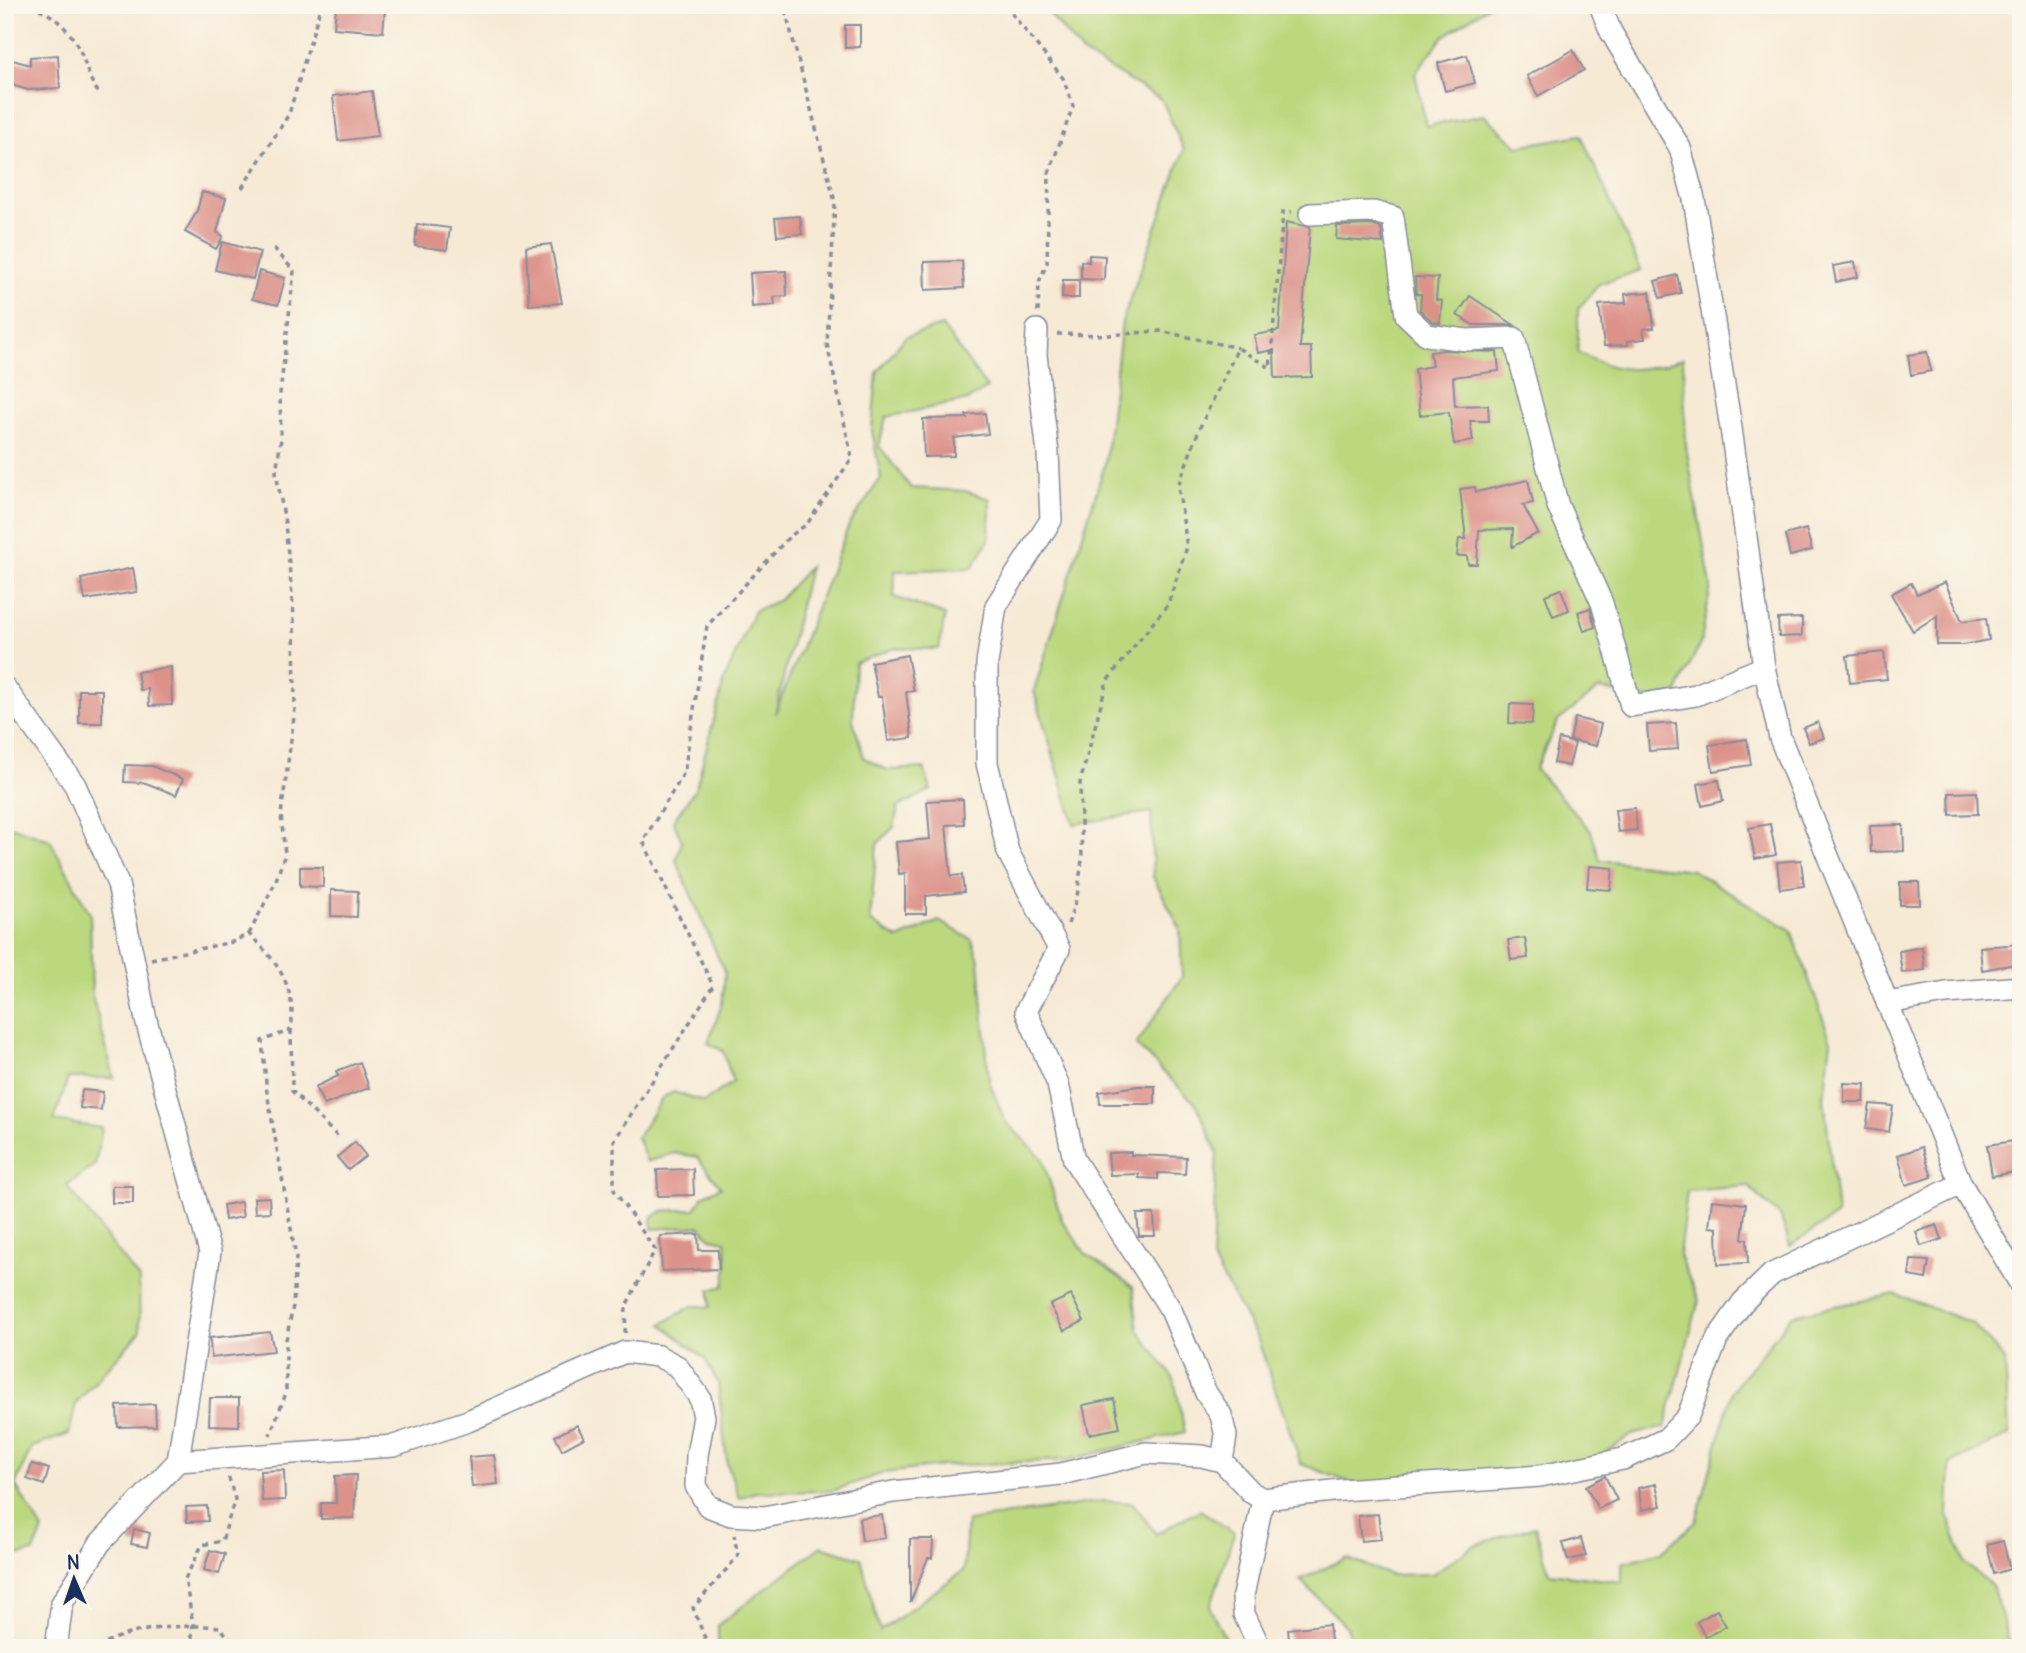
<svg xmlns="http://www.w3.org/2000/svg" width="2026" height="1653" font-family="Delius,sans-serif">
<style>
.green{fill:#bbd87e;stroke:#6b846e;stroke-width:2}
.building{fill:#dc9189}
.lines{fill:none;stroke-linecap:round;stroke-linejoin:round}
.minor-casing{stroke:#888c9a;stroke-width:24}
.path{stroke:#888c9a;stroke-width:3.5;stroke-dasharray:5 5;stroke-linecap:butt}
.minor{stroke:#fff;stroke-width:21}
</style>
<rect width="100%" height="100%" fill="#fbf7ec"/>
<filter id="ink" filterUnits="userSpaceOnUse"><feTurbulence type="fractalNoise" baseFrequency=".0143" numOctaves="2"/><feDisplacementMap in="SourceGraphic" scale="14" xChannelSelector="R" yChannelSelector="G"/><feConvolveMatrix kernelMatrix="1 2 1 2 8 2 1 2 1" color-interpolation-filters="sRGB"/></filter>
<filter id="wash" filterUnits="userSpaceOnUse"><feTurbulence type="fractalNoise" baseFrequency=".00686" numOctaves="4" result="noise"/><feDisplacementMap in="SourceGraphic" scale="28" xChannelSelector="R" yChannelSelector="G"/><feGaussianBlur stdDeviation="1.57" result="paint"/><feColorMatrix in="noise" values="0 0 0 0 0 0 0 0 0 0 0 0 0 0 0 0 0 1.4 0 .05"/><feComposite in="paint" operator="in"/></filter>
<g filter="url(#wash)">
<rect width="100%" height="100%" fill="#f6ead5"/>
<g class="green">
<path d="M1047,5H1490L1443,37L1415,73L1426,126L1484,115L1518,146L1581,135L1641,270L1599,284L1578,309V352C1615,373 1644,374 1683,358L1686,447L1711,586L1701,642L1676,694L1649,699L1599,689L1558,721L1535,769L1591,831L1600,860L1692,870L1791,930L1831,1041L1824,1098L1837,1215L1790,1246L1781,1217L1748,1186L1687,1191L1679,1256L1699,1300L1665,1427L1632,1435L1587,1465L1362,1487L1301,1464L1258,1340L1212,1259L1217,1152L1197,1105L1136,1045L1182,977L1180,928L1153,877L1151,812L1074,824L1034,691L1105,464L1122,322L1184,150L1162,100L1081,52L1049,13Z"/>
<path d="M942,326L987,388L968,400L886,417L879,446L911,488L965,491L990,499L989,540L972,568L895,571L894,597L945,615L939,649L894,648L855,663L853,720L864,758L887,770L924,768L931,790L898,807L894,827L877,844L870,921L898,939L939,921L972,940L979,960L989,1081L1005,1121L1042,1158L1062,1220L1086,1254L1133,1287L1138,1330L1174,1379L1185,1432L1067,1460L942,1466L884,1473L832,1491L756,1492L739,1498L727,1463L718,1383L705,1359L662,1324L692,1306L710,1307V1290L724,1286L727,1268L726,1241L711,1238L700,1226L652,1229V1218L662,1211L695,1209L704,1195L721,1187L697,1157L673,1153L647,1162L637,1137L663,1097L674,1092L704,1102L733,1082L723,1051L708,1043L722,1004L725,973L676,860L682,841L673,821L696,788L724,681L754,611L779,600L809,567L775,714L849,525L881,478L872,430L877,373L905,337Z"/>
<path d="M5,824L50,840L90,914L92,995L114,1078H68L54,1121L102,1128L95,1165L67,1186L139,1279L140,1332L76,1403L69,1434L32,1447L15,1485L43,1530L34,1552L5,1558Z"/>
<path d="M1895,1294L1972,1323L2005,1360L2009,1435L1950,1464L1948,1516L1964,1563L1992,1585L2011,1648H1350L1348,1628L1300,1580L1346,1558L1390,1575L1432,1574L1475,1545L1535,1526L1549,1573L1622,1582V1563L1661,1552L1696,1522L1732,1391L1792,1315Z"/>
<path d="M1104,1501L1133,1503L1156,1534L1200,1510L1234,1533L1210,1608L1230,1648H718V1625L821,1546L861,1558L880,1631L964,1570L967,1521Z"/>
</g>
<g id="blocks">
<g class="building">
<path d="M336,7L385,10L383,32L334,28Z"/>
<path d="M845,25H860V47L845,48Z"/>
<path d="M1573,50L1584,70L1538,96L1527,76Z"/>
<path d="M58,55L60,88L28,90L5,83L9,59L30,65V57Z"/>
<path d="M1467,55L1475,83L1445,91L1438,63Z"/>
<path d="M372,91L378,136L338,141L333,96Z"/>
<path d="M202,192L226,198L217,232L223,236L216,249L185,232L197,211Z"/>
<path d="M800,216L802,234L777,236L775,218Z"/>
<path d="M1286,222L1310,227L1300,347H1311L1312,377L1275,378L1274,350L1258,353L1254,335L1279,331Z"/>
<path d="M417,224L450,228L447,250L415,246Z"/>
<path d="M1372,225L1381,228L1383,243L1336,239L1337,226Z"/>
<path d="M222,242L260,252L253,279L215,270Z"/>
<path d="M551,244L562,303L529,305L526,247Z"/>
<path d="M1089,255L1105,256L1104,280L1081,279V261L1089,262Z"/>
<path d="M962,261L964,288L925,290L924,262Z"/>
<path d="M1855,262L1858,277L1836,282L1833,266Z"/>
<path d="M259,271L285,278L278,305L252,299Z"/>
<path d="M786,271L787,296L774,297L775,305L752,307L750,273Z"/>
<path d="M1677,275L1681,293L1660,298L1655,281Z"/>
<path d="M1415,277L1438,278L1436,300L1442,301L1440,323L1433,322L1420,310L1421,294H1416Z"/>
<path d="M1063,280H1079V298H1062Z"/>
<path d="M1650,292L1654,328L1643,329L1645,339L1627,341L1628,345L1604,346L1599,305L1626,303L1625,294Z"/>
<path d="M1470,296L1514,325H1473L1457,315Z"/>
<path d="M1445,350L1497,352L1499,371L1453,377L1455,406L1488,405L1489,421H1470L1473,441L1454,444L1449,412L1420,415L1415,369L1432,366L1430,352Z"/>
<path d="M1927,352L1931,371L1911,375L1908,355Z"/>
<path d="M985,413L988,434L954,438V456L924,457L923,419L967,418L966,415Z"/>
<path d="M1528,480L1533,503L1523,505L1538,533L1512,547L1513,529L1479,530L1477,564H1468L1467,556H1457L1459,539H1466L1460,489L1475,487L1476,492Z"/>
<path d="M1806,529L1812,550L1790,556L1785,535Z"/>
<path d="M133,568L137,592L85,600L81,579Z"/>
<path d="M1945,582L1962,621L1986,618L1989,640L1963,645H1937V616L1913,631L1891,594L1911,583L1917,594Z"/>
<path d="M1561,589L1569,610L1553,616L1545,595Z"/>
<path d="M1590,608L1595,627L1584,631L1578,612Z"/>
<path d="M1802,618V636L1779,637L1778,619Z"/>
<path d="M1884,652L1887,679L1850,683L1847,656Z"/>
<path d="M907,655L914,691L906,692L912,738L888,741L882,697H878L871,662Z"/>
<path d="M171,667L172,705L149,706L148,689L140,690L137,672Z"/>
<rect x="79" y="690" width="23" height="33"/>
<path d="M1510,704L1533,705L1532,724L1509,723Z"/>
<path d="M1575,718L1601,724L1596,746L1570,740Z"/>
<path d="M1818,722L1824,738L1809,743L1803,728Z"/>
<path d="M1676,723L1678,749L1649,751L1647,725Z"/>
<path d="M1559,739L1575,743L1569,766L1554,763Z"/>
<path d="M1747,739L1751,765L1713,771L1709,745Z"/>
<path d="M125,765L152,766L183,779L176,795L146,783L124,782Z"/>
<path d="M1719,780L1723,801L1702,806L1698,784Z"/>
<path d="M1977,792L1978,814L1950,815L1949,793Z"/>
<path d="M963,799L964,824L946,825L951,876L962,875L964,892L926,896V914H905V873L899,874L896,842L930,839L927,801Z"/>
<path d="M1635,808L1637,830L1618,832L1615,810Z"/>
<path d="M1770,824L1776,855L1755,859L1749,828Z"/>
<path d="M1903,825L1904,851L1871,852L1870,826Z"/>
<path d="M1801,860L1804,886L1780,889L1777,862Z"/>
<path d="M1589,866L1613,868L1611,890L1587,888Z"/>
<path d="M300,867H323V887L300,886Z"/>
<path d="M1900,882H1919L1920,905H1900Z"/>
<path d="M331,890L358,891L357,917L331,916Z"/>
<path d="M1525,938L1528,958L1511,960L1508,940Z"/>
<path d="M2021,944V963L1982,970L1980,947Z"/>
<path d="M1922,947L1925,970L1902,973L1899,951Z"/>
<path d="M360,1062L369,1088L324,1105L315,1087L338,1076L336,1071Z"/>
<path d="M1844,1083L1865,1084L1864,1102H1844Z"/>
<path d="M1138,1086H1155V1104H1100L1099,1092Z"/>
<path d="M82,1090L103,1092L101,1110L80,1108Z"/>
<path d="M1870,1104L1893,1106L1889,1132L1866,1129Z"/>
<path d="M2021,1140V1171L1992,1176L1987,1145Z"/>
<path d="M355,1142L366,1156L348,1170L337,1157Z"/>
<path d="M1922,1147L1932,1177L1906,1185L1898,1155Z"/>
<path d="M1131,1152V1155L1186,1157L1185,1174L1158,1173V1179L1139,1178V1174L1110,1175L1108,1153Z"/>
<path d="M693,1169L694,1195L658,1196L657,1170Z"/>
<rect x="112" y="1186" width="21" height="17"/>
<path d="M269,1197L270,1212L255,1213L254,1198Z"/>
<path d="M1712,1200L1746,1204L1742,1239H1747L1748,1263L1718,1264L1717,1228L1709,1227Z"/>
<path d="M241,1202L243,1217L225,1220L223,1205Z"/>
<path d="M1137,1214H1154L1155,1236H1139Z"/>
<path d="M1937,1225L1942,1239L1921,1246L1916,1232Z"/>
<path d="M698,1234L699,1250H718L719,1269L662,1271L660,1236Z"/>
<path d="M1911,1260L1929,1261L1926,1279L1909,1276Z"/>
<path d="M1071,1295L1084,1321L1064,1331L1050,1305Z"/>
<path d="M270,1332L274,1351L211,1358L210,1338Z"/>
<path d="M210,1398H239V1426L209,1425Z"/>
<path d="M1114,1399L1120,1428L1089,1434L1083,1405Z"/>
<path d="M155,1404L156,1426L118,1427L117,1406Z"/>
<path d="M577,1425L584,1438L562,1450L555,1436Z"/>
<path d="M494,1455L498,1484L472,1487L469,1457Z"/>
<path d="M32,1464L49,1469L44,1485L27,1479Z"/>
<path d="M284,1470L285,1500L262,1501L260,1471Z"/>
<path d="M356,1475L354,1518L321,1519V1503H336L335,1476Z"/>
<path d="M1605,1476L1617,1500L1598,1509L1586,1486Z"/>
<path d="M1656,1484L1661,1506L1642,1510L1638,1488Z"/>
<path d="M207,1506L208,1521L187,1522L186,1507Z"/>
<path d="M1378,1514L1381,1539L1361,1541L1358,1516Z"/>
<path d="M882,1515L885,1538L862,1541L859,1518Z"/>
<path d="M134,1529L150,1533L147,1547L131,1544Z"/>
<path d="M1581,1538L1586,1556L1568,1560L1563,1543Z"/>
<path d="M910,1539H933L932,1558H928L910,1603Z"/>
<path d="M2003,1541L2010,1569L1994,1574L1987,1545Z"/>
<path d="M210,1550L225,1554L219,1574L204,1570Z"/>
<path d="M1717,1610L1726,1626L1706,1637L1697,1622Z"/>
<path d="M1329,1624L1332,1648H1290L1288,1629Z"/>
</g>
</g>
</g>
<g filter="url(#ink)">
<use href="#blocks" fill-opacity="0" stroke="#888c9a" stroke-width="2"/>
<g class="lines">
<defs>
<g id="minor">
<path d="M1600,5L1611,32L1680,148L1694,199L1731,428L1764,667L1780,738L1961,1184L2021,1285"/>
<path d="M1310,214L1373,212L1393,217L1406,315L1427,335L1467,340L1514,338L1558,506L1602,603L1631,706L1696,695L1764,667"/>
<path d="M1037,330L1036,355L1048,453L1051,520L996,606L987,663V763L1008,852L1059,949L1026,1011L1058,1084L1074,1160L1171,1310L1206,1393L1221,1415L1226,1436L1222,1461"/>
<path d="M5,688L75,785L118,884L146,1020L210,1252L178,1461L100,1543L62,1603L56,1648"/>
<path d="M1887,1003L1946,993L2021,987"/>
<path d="M178,1461L394,1446L468,1421L625,1352L658,1356L677,1366L700,1398L704,1417L697,1455L696,1486L708,1506L731,1515L764,1517L893,1492L1061,1474L1146,1453L1202,1456L1222,1461L1252,1493L1263,1499L1341,1490L1540,1476L1623,1459L1666,1439L1688,1416L1717,1339L1743,1302L1772,1274L1961,1184"/>
<path d="M1260,1648L1244,1614L1243,1596L1263,1499"/>
</g>
</defs>
<use href="#minor" class="minor-casing"/>
<g class="path">
<path d="M30,5C53,13 71,30 81,53C87,67 89,81 99,93"/>
<path d="M1005,5L1063,78L1073,106L1049,173L1047,263L1039,282L1038,312"/>
<path d="M242,188L289,114L321,5"/>
<path d="M1057,334L1109,335L1160,331L1238,348"/>
<path d="M1068,924L1077,897L1082,860L1080,783L1107,681L1168,604L1187,547L1178,486L1200,427L1238,348L1270,368L1283,212H1292"/>
<path d="M249,934L275,883L285,854L281,815L295,709L294,616L285,523L276,472L281,439L280,394L294,271L273,247"/>
<path d="M151,959L232,942L249,934C278,962 297,988 291,1030L262,1041L267,1092L296,1257L293,1306L286,1340V1393L270,1435"/>
<path d="M291,1030L292,1091L339,1138"/>
<path d="M625,1333L626,1306L655,1250L614,1190V1141L713,986L643,841L684,773L707,626L789,537L807,524L852,458L827,344L835,202L784,5"/>
<path d="M98,1648C124,1627 188,1624 220,1627L237,1648"/>
<path d="M191,1648L193,1624L185,1579L202,1545L222,1541L235,1499L228,1475"/>
<path d="M709,1648L693,1608L738,1556L734,1535"/>
</g>
<use href="#minor" class="minor"/>
</g>
</g>
<rect width="2026" height="1653" fill="none" stroke="#fbf7ec" stroke-width="28"/>
<g transform="translate(74 1579) rotate(358)" stroke="#fbf7ec" stroke-width="5" paint-order="stroke">
<path d="M0-5L12 26L0 18L-12 26Z" fill="#1b2f5e"/>
<text y="-10" font-size="19" font-weight="bold" text-anchor="middle" fill="#1b2f5e">N</text>
</g>
</svg>
